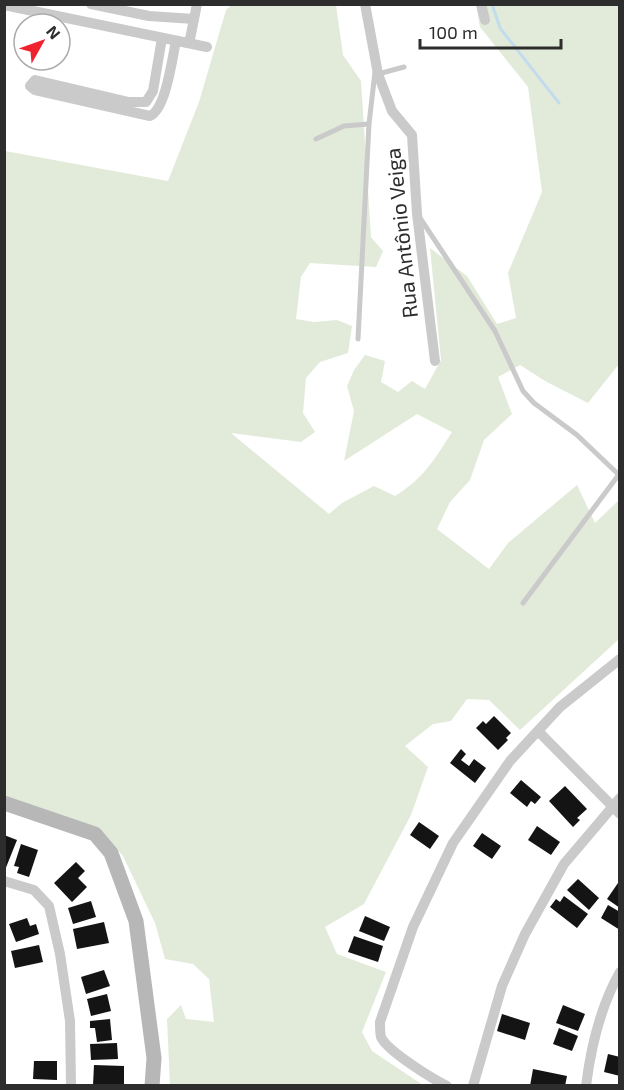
<svg xmlns="http://www.w3.org/2000/svg" width="624" height="1090" font-family="'Exo 2',sans-serif">
<style>
.green{fill:#e2ebd9}
.lines{fill:none;stroke-linecap:round;stroke-linejoin:round}
.stream{stroke:#c3dced;stroke-width:3}
.building{fill:#141414}
.lane{stroke:#cacaca;stroke-width:5}
.street{stroke:#cacaca;stroke-width:10}
.secondary{stroke:#b7b7b7;stroke-width:15}
.labels{text-anchor:middle;stroke-width:6;stroke-linejoin:round;paint-order:stroke}
.street-label{font-size:21px;fill:#2d2d2d;stroke:#fff}
</style>
<rect width="100%" height="100%" fill="#fff"/>
<path class="green" d="M231,5H336L343,55L361,81L371,237L383,251L376,267L310,263L301,277L296,319L314,322L337,320L352,326L348,353L320,362L306,378L303,413L315,432L301,442L231,433L329,514L342,503L374,486L395,496C423,479 435,459 452,432L417,414L344,461L354,411L347,386L354,370L365,355L385,361L381,382L398,392L412,381L425,389L441,360L430,248L467,276L497,324L516,318L508,273L542,192L528,87L480,27L476,5H619V364L588,403L545,381L520,365L498,377L512,414L484,440L470,480L450,502L437,529L489,569L508,543L577,485L595,523L619,500V639L520,730L489,700L467,699L451,721L433,724L405,746L428,767L411,815L364,904L325,927L337,954L386,972L362,1032L372,1051L423,1085H170L167,1019L181,1005L186,1019L214,1022L209,979L193,964L165,959L155,923L123,856L99,830L5,796V151L168,181L199,102L226,10Z"/>
<g class="lines">
<path class="stream" d="M492,4L500,28L559,103"/>
</g>
<g class="building">
<path d="M494,716L511,733L506,738L508,740L498,750L476,728L483,721L486,724Z"/>
<path d="M461,749L466,754L461,760L469,766L474,759L486,768L475,783L450,763Z"/>
<path d="M521,780L541,797L535,804L531,801L527,807L510,793Z"/>
<path d="M565,786L587,809L577,818L580,820L573,827L549,801Z"/>
<path d="M419,822L439,836L430,849L410,835Z"/>
<path d="M537,826L560,842L551,855L528,840Z"/>
<path d="M482,833L501,846L492,859L473,846Z"/>
<path d="M4,835L17,840L5,870H4Z"/>
<path d="M21,844L38,850L29,877L17,873L19,867L14,866Z"/>
<path d="M76,862L85,871L78,878L87,887L72,902L54,883Z"/>
<path d="M578,879L599,898L589,910L567,890Z"/>
<path d="M618,883L620,884V908L607,899Z"/>
<path d="M564,896L588,914L577,928L550,907L556,899L560,902Z"/>
<path d="M91,901L96,917L73,924L68,908Z"/>
<path d="M608,905L620,912V930L601,918Z"/>
<path d="M365,916L390,927L384,941L359,931Z"/>
<path d="M27,918L30,926L36,924L39,934L16,942L9,924Z"/>
<path d="M104,922L109,943L77,949L73,929Z"/>
<path d="M354,936L383,946L378,962L348,952Z"/>
<path d="M39,945L43,962L15,968L11,951Z"/>
<path d="M104,970L110,986L86,994L81,977Z"/>
<path d="M107,994L111,1011L91,1016L87,999Z"/>
<path d="M563,1005L585,1014L578,1031L556,1023Z"/>
<path d="M502,1014L530,1023L525,1040L497,1031Z"/>
<path d="M110,1019L112,1040L97,1042L95,1028H90V1021Z"/>
<path d="M559,1028L578,1036L572,1051L553,1044Z"/>
<path d="M117,1043L118,1059L91,1060L90,1044Z"/>
<path d="M608,1054L620,1057V1076L604,1072Z"/>
<path d="M34,1061H57V1080L33,1079Z"/>
<path d="M94,1065L124,1066V1086L93,1085Z"/>
<path d="M533,1069L567,1076L565,1086H530Z"/>
</g>
<g class="lines">
<g class="lane">
<path d="M378,74L404,67"/>
<path d="M316,139L344,126L369,124"/>
<path d="M420,218L495,331L523,391L534,403L577,435L618,474"/>
<path d="M358,339L369,124L375,72"/>
<path d="M523,603L620,473"/>
</g>
<g class="street">
<path d="M91,4L149,16L194,19"/>
<path d="M365,4L378,74L392,111L412,135L417,214L435,361"/>
<path d="M481,4L485,20"/>
<path d="M4,5L207,47"/>
<path d="M162,38L153,91L146,102H129L35,80L30,86L35,90L150,116C166,109 172,59 176,41"/>
<path d="M187,43L190,39L197,4"/>
<path d="M538,731L620,814"/>
<path d="M4,881L34,890L49,906L60,954L70,1021L71,1086"/>
<path d="M447,1086C433,1079 387,1051 381,1037C380,1033 380,1027 380,1022L413,927L453,843L510,761L560,707L620,659"/>
<path d="M473,1086L502,986L525,934L564,864L620,798"/>
<path d="M586,1086C591,1046 600,1007 620,972"/>
</g>
<path class="secondary" d="M4,803L95,834L111,853L136,921L154,1058L152,1086"/>
</g>
<g class="labels">
<g class="street-label">
<text transform="translate(402 233) rotate(-96)" y="7">Rua Antônio Veiga</text>
</g>
</g>
<rect width="624" height="1090" fill="none" stroke="#2d2d2d" stroke-width="12"/>
<g transform="translate(42 42) rotate(50)"><circle r="28" fill="#ffffff" stroke="#ababab" stroke-width="1.5"/>
<path d="M0-4.5L10 22L0 15L-10 22Z" fill="#ef232d"/>
<text y="-9" font-size="16" font-weight="bold" text-anchor="middle" fill="#2d2d2d">N</text>
</g>
<path d="M420 39v9h141v-9" fill="none" stroke="#2d2d2d" stroke-width="3"/>
<text x="429" y="39" font-size="18" fill="#2d2d2d" stroke="#ffffff" stroke-width="4.5" paint-order="stroke">100 m</text>
</svg>
